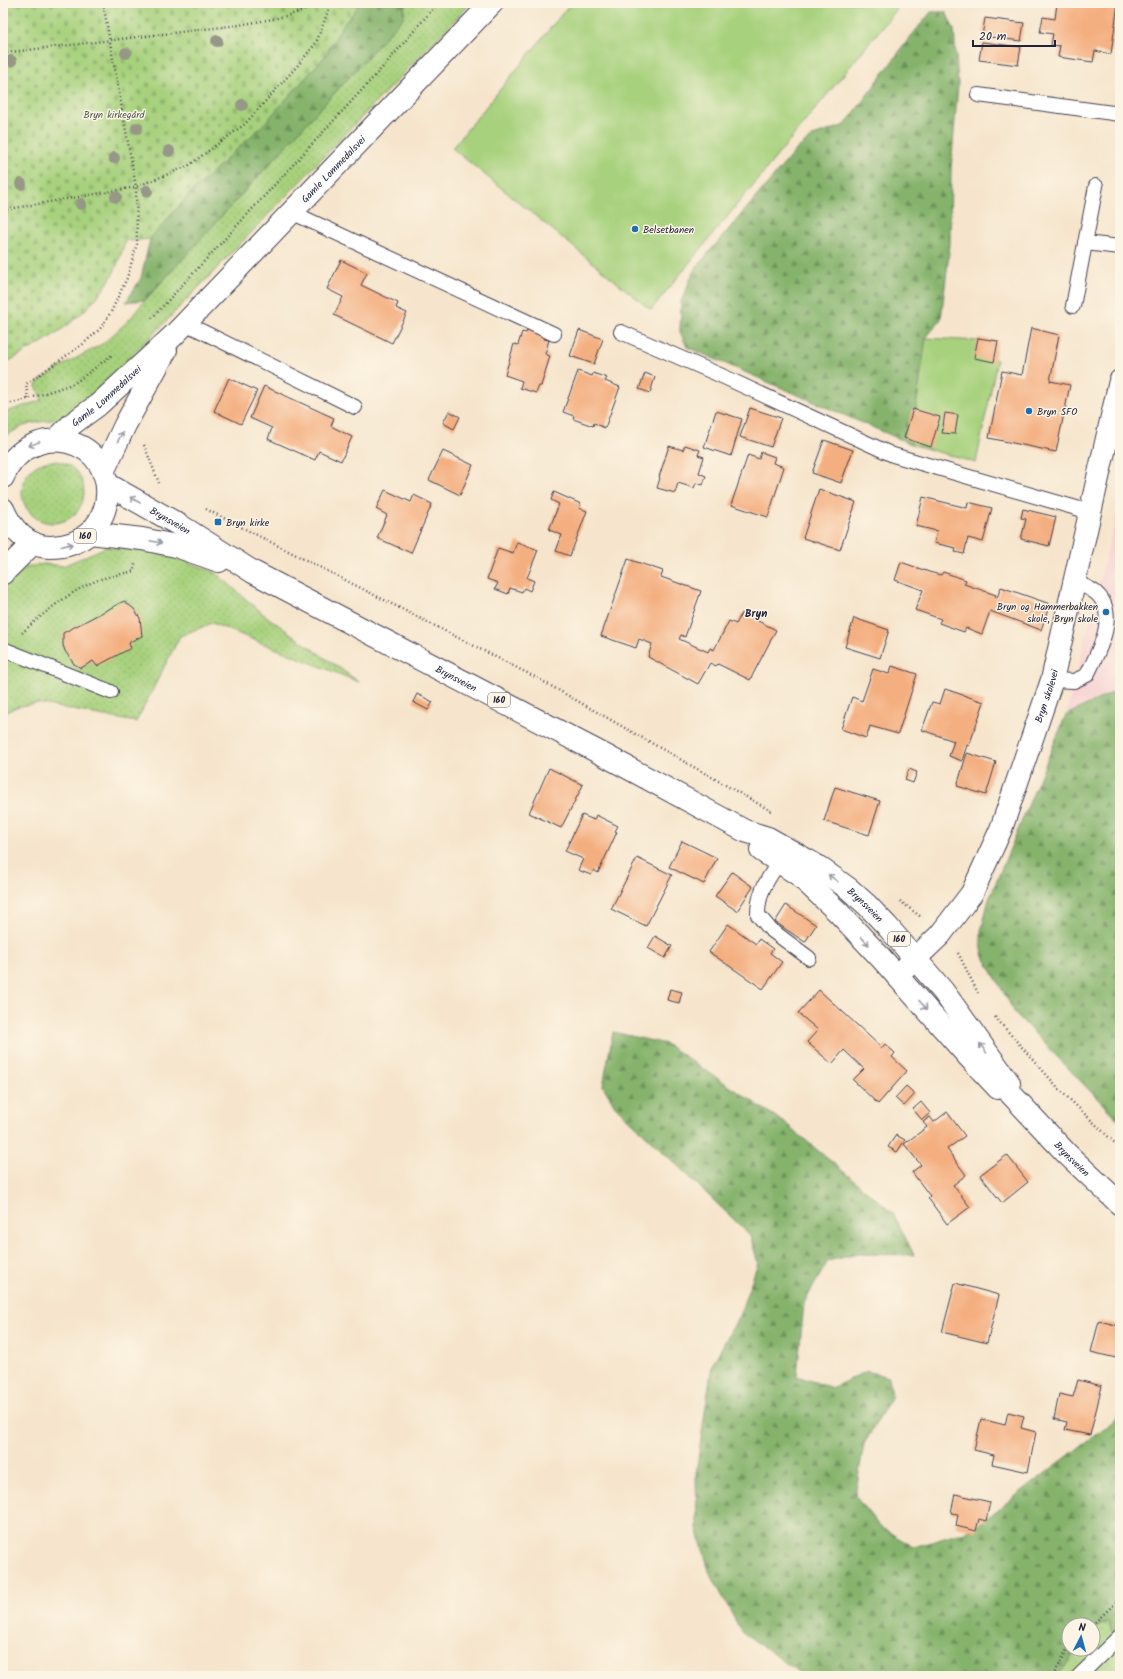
<svg xmlns="http://www.w3.org/2000/svg" width="1123" height="1679" font-family="Kalam,sans-serif">
<style>
.built{fill:#f7cfd1}
.grass{fill:url(#grass-dots);stroke:#647a5c}
.forest{fill:url(#forest-firs);stroke:#546a54}
.cemetery{fill:url(#cemetery-stones);stroke:#647a5c}
.park{fill:#a7d17d;stroke:#647a5c}
.building{fill:#f4af80}
.lines{fill:none;stroke-linecap:round;stroke-linejoin:round}
.service-casing{stroke:#423f51;stroke-width:16}
.minor-casing{stroke:#423f51;stroke-width:24}
.tertiary-casing{stroke:#423f51;stroke-width:24}
.primary-casing{stroke:#423f51;stroke-width:24}
.path{stroke:#423f51;stroke-width:2.5;stroke-dasharray:1 3;stroke-linecap:butt}
.service{stroke:#fff;stroke-width:14}
.minor{stroke:#fff;stroke-width:22}
.tertiary{stroke:#fff;stroke-width:22}
.primary{stroke:#fff;stroke-width:22}
.tree{fill:#979787}
.oneway{stroke:#9c9ca7}
.poi-dot{fill:#1f6fb2;stroke:#fcf5e5;stroke-width:1.5}
.labels{text-anchor:middle;stroke-width:3;stroke-linejoin:round;paint-order:stroke}
.shield{fill:#fcf5e5;stroke:#63616e;stroke-width:1}
.shield-label{font-size:9px;font-weight:bold;fill:#22223b}
.park-label{font-size:10px;fill:#4a574f;stroke:#fcf5e5}
.street-label{font-size:10px;fill:#22223b;stroke:#fcf5e5}
.poi-label{font-size:10px;fill:#22223b;stroke:#fcf5e5;text-anchor:start}
.neighbourhood-label{font-size:11px;font-weight:bold;fill:#22223b;stroke:#fcf5e5}
</style>
<defs>
<pattern id="grass-dots" width="8" height="8" patternUnits="userSpaceOnUse"><rect width="8" height="8" fill="#a7d17d"/><path d="M2 2h.1M6 6h.1" fill="none" stroke="#8fb36d" stroke-width="1.8" stroke-linecap="round"/></pattern>
<pattern id="forest-firs" width="22" height="20" patternUnits="userSpaceOnUse"><rect width="22" height="20" fill="#85b36c"/><path d="M5 1l3.5 6h-7zM16 11l3.5 6h-7z" fill="#6c915a"/></pattern>
<pattern id="cemetery-stones" width="16" height="16" patternUnits="userSpaceOnUse"><rect width="16" height="16" fill="#a7d17d"/><path d="M2 7V4a2 2 0 0 1 4 0v3zM10 15v-3a2 2 0 0 1 4 0v3z" fill="#8fb36d"/></pattern>
</defs>
<rect width="100%" height="100%" fill="#fcf5e5"/>
<filter id="ink" filterUnits="userSpaceOnUse"><feTurbulence type="fractalNoise" baseFrequency=".025" numOctaves="2"/><feDisplacementMap in="SourceGraphic" scale="8" xChannelSelector="R" yChannelSelector="G"/><feConvolveMatrix kernelMatrix="1 2 1 2 8 2 1 2 1" color-interpolation-filters="sRGB"/></filter>
<filter id="wash" filterUnits="userSpaceOnUse"><feTurbulence type="fractalNoise" baseFrequency=".012" numOctaves="4" result="noise"/><feDisplacementMap in="SourceGraphic" scale="16" xChannelSelector="R" yChannelSelector="G"/><feGaussianBlur stdDeviation="0.9" result="paint"/><feColorMatrix in="noise" values="0 0 0 0 0 0 0 0 0 0 0 0 0 0 0 0 0 1.4 0 .05"/><feComposite in="paint" operator="in"/></filter>
<g filter="url(#wash)">
<rect width="100%" height="100%" fill="#f6e5cc"/>
<path class="built" d="M1120,501V689L1066,715L1111,535Z"/>
<g class="grass">
<path d="M405,3H471L153,335L78,410L63,418L34,423L23,426L3,437V413L42,400L36,386L38,382L62,366L104,343L130,319L145,300L403,18Z"/>
<circle cx="53" cy="492" r="31"/>
<path d="M106,547L150,551L180,559L215,572L263,614L359,682L212,623L180,636L136,722L37,703L16,707L3,714V588L26,567L44,564L63,566Z"/>
<path d="M1108,1622L1120,1649V1676H1058L1077,1649H1093V1631L1097,1627Z"/>
</g>
<g class="forest">
<path d="M361,3H405L403,18L145,300L126,302L141,278L150,239L191,192L263,125L325,56L343,25Z"/>
<path d="M931,12H946L954,30L958,84L951,169L950,245L941,319L926,338L911,444L687,347L680,332L681,302L694,270L797,149L813,136L845,125L908,40Z"/>
<path d="M1120,689V1122L1015,1013L984,957L981,944V931L989,899L1066,715Z"/>
<path d="M613,1032L666,1044L785,1123L893,1213L914,1255L858,1254L828,1261L804,1303L797,1376L832,1388L867,1371L889,1377L892,1396L864,1444L855,1496L880,1527L914,1547L971,1530L1115,1420L1120,1412V1649L1108,1622L1097,1627L1093,1631V1625H1069V1649H1077L1058,1676H804L741,1631L709,1571L697,1528L696,1472L712,1365L739,1316L758,1263L750,1235L615,1106L603,1086Z"/>
</g>
<path class="cemetery" d="M3,3H361L343,25L325,56L263,125L191,192L150,239L130,241L126,239C121,254 116,271 107,284C82,321 42,344 3,364Z"/>
<g class="park">
<path d="M571,3H902L651,310L452,148Z"/>
<path d="M926,338L978,341L975,355L997,360L976,463L911,444Z"/>
</g>
<g id="blocks">
<g class="building">
<path d="M1057,3H1118L1111,54L1095,51L1093,62L1058,57L1060,46L1051,45L1053,34L1040,32L1043,17L1055,19Z"/>
<path d="M985,18L1024,23L1021,41L982,36Z"/>
<path d="M982,42L1021,47L1018,65L979,60Z"/>
<path d="M341,260L367,273L361,285L398,303L396,308L407,313L392,343L334,315L343,297L327,289Z"/>
<path d="M529,326L547,332L544,339L549,340L545,354L550,356L541,386H539L536,393L520,388L522,381L505,375L514,344L518,345L522,332L526,333Z"/>
<path d="M1031,328L1059,335L1050,381L1070,385L1056,452L989,438L1002,371L1022,375Z"/>
<path d="M579,330L603,339L594,364L570,356Z"/>
<path d="M978,338L998,341L994,362L974,358Z"/>
<path d="M578,371L592,376L593,373L607,378L605,381L620,387L605,428L594,423L593,426L573,419L574,416L563,412Z"/>
<path d="M645,373L655,377L650,393L639,389Z"/>
<path d="M229,378L257,391L241,424L214,411Z"/>
<path d="M264,386L334,418L331,426L352,437L341,461L319,451L315,460L268,439L272,428L250,418Z"/>
<path d="M750,408L781,418L771,447L740,437Z"/>
<path d="M913,409L940,417L931,447L904,438Z"/>
<path d="M449,411L460,417L454,429L443,423Z"/>
<path d="M716,411L742,419L731,456L704,447Z"/>
<path d="M945,413L958,415L955,434L942,433Z"/>
<path d="M824,440L853,450L841,483L812,473Z"/>
<path d="M685,445L700,450L698,455L704,457L699,473L706,476L703,485L696,483L694,488L678,483L675,493L657,488L660,478L659,477L669,446L683,450Z"/>
<path d="M443,451L473,465L460,495L429,480Z"/>
<path d="M761,452L775,457L773,463L784,467L768,517L731,505L748,455L759,459Z"/>
<path d="M819,489L856,502L840,550L803,538Z"/>
<path d="M385,490L411,502L414,495L432,504L411,553L377,538L387,515L376,509Z"/>
<path d="M554,492L581,504L579,508L587,511L570,556L556,551L562,535L549,530L559,504L551,500Z"/>
<path d="M923,497L967,508L968,502L992,508L983,542L968,538L964,554L955,552L956,548L934,543L937,531L916,526Z"/>
<path d="M1023,509L1056,517L1049,546L1021,539L1026,519L1021,518Z"/>
<path d="M517,542L538,550L527,578L534,581L530,591L524,588L522,592L510,588L508,594L495,589L498,583L487,579L498,548L513,553Z"/>
<path d="M628,559L663,571L661,577L701,591L685,637L681,635L679,639L708,652L710,648L714,650L729,621L736,624L742,613L776,630L750,680L718,664L716,666L710,663L698,684L648,657L652,644L639,639L636,648L601,636Z"/>
<path d="M901,562L929,572L941,575L943,572L966,580L964,584L996,595L995,597L997,598L1001,587L1050,604L1041,630L990,611L982,634L966,628L964,632L939,623L941,619L915,610L923,590L895,580Z"/>
<path d="M124,601L134,609L140,618L142,636L130,642L129,644L131,648L97,666L93,661L81,668L74,664L65,651L63,645V633Z"/>
<path d="M854,618L889,630L880,658L845,647Z"/>
<path d="M892,666L917,674L898,734L870,726L866,738L841,729L852,697L862,701L873,669L889,674Z"/>
<path d="M945,689L984,702L969,746L967,745L962,761L949,756L954,741L922,730L932,702L940,704Z"/>
<path d="M417,694L433,702L428,710L413,702Z"/>
<path d="M967,753L996,762L986,795L957,786Z"/>
<path d="M549,768L583,785L561,828L529,813Z"/>
<path d="M909,769L917,772L913,783L905,780Z"/>
<path d="M835,787L880,801L869,835L824,821Z"/>
<path d="M582,815L594,820L596,815L618,826L615,831L617,832L598,873L594,870L591,875L578,870L583,859L565,851Z"/>
<path d="M682,841L717,858L704,884L669,867Z"/>
<path d="M637,858L672,875L646,926L611,909Z"/>
<path d="M732,872L753,887L737,911L715,896Z"/>
<path d="M786,905L816,925L805,942L775,922Z"/>
<path d="M728,924L756,944L759,939L773,949L770,953L782,962L763,989L709,952Z"/>
<path d="M655,936L672,946L665,958L648,948Z"/>
<path d="M670,989L682,992L679,1003L667,1000Z"/>
<path d="M819,990L882,1048L885,1044L895,1053L892,1057L907,1071L878,1104L853,1080L864,1069L844,1050L832,1064L807,1042L818,1030L798,1013Z"/>
<path d="M906,1086L915,1094L904,1106L895,1098Z"/>
<path d="M921,1102L930,1113L922,1120L913,1109Z"/>
<path d="M947,1112L965,1136L947,1149L966,1175L953,1185L970,1207L947,1224L928,1198L930,1196L912,1172L921,1165L904,1144L927,1127L923,1122L930,1117L934,1122Z"/>
<path d="M896,1135L905,1140L897,1152L888,1147Z"/>
<path d="M1007,1155L1028,1182L1002,1203L980,1175Z"/>
<path d="M955,1283L999,1295L987,1343L942,1332Z"/>
<path d="M1099,1321L1120,1326V1359L1091,1352Z"/>
<path d="M1078,1380L1102,1386L1090,1435L1065,1430L1067,1422L1054,1419L1059,1394L1073,1397Z"/>
<path d="M1008,1412L1024,1416L1021,1428L1036,1432L1028,1472L992,1464L994,1455L974,1450L981,1419L1005,1425Z"/>
<path d="M955,1494L990,1502L986,1521L979,1519L976,1531L956,1526L958,1514L951,1513Z"/>
</g>
</g>
</g>
<g filter="url(#ink)">
<use href="#blocks" fill-opacity="0" stroke="#423f51" stroke-width="1"/>
<g class="lines">
<defs>
<g id="service">
<path d="M978,95L1120,114"/>
<path d="M291,212L554,334"/>
<path d="M1085,243L1120,247"/>
<path d="M1073,306L1096,186"/>
<path d="M185,323L355,407"/>
<path d="M621,332L722,376L893,455L1090,512"/>
<path d="M3,649L111,692"/>
<path d="M1052,680L1074,681L1087,675C1098,652 1120,614 1096,593C1090,588 1081,585 1074,581"/>
<path d="M783,856C769,878 758,889 758,915L770,929L809,958"/>
<path d="M1079,1676L1120,1636"/>
</g>
<g id="minor">
<path id="s1" d="M897,976L940,935L972,893L1001,829L1052,680L1120,381"/>
</g>
<g id="tertiary">
<path id="s2" d="M56,440L72,424L98,405L174,335L492,3"/>
<path d="M103,472L125,425L166,350"/>
<path d="M3,573L33,543"/>
</g>
<g id="primary">
<path d="M3,477C10,460 21,449 39,443C49,439 58,440 68,442C127,456 118,547 50,547C27,547 11,528 3,509"/>
<path id="s3" d="M107,484L181,526L253,572L606,756L745,831L768,838L817,866L849,889L867,905L887,926L943,991L1009,1083L1010,1093L1067,1154L1120,1204"/>
<path d="M90,533L142,539L176,546L219,561"/>
<path d="M761,850L799,875L839,913L882,959L968,1056L998,1088"/>
</g>
</defs>
<use href="#service" class="service-casing"/>
<use href="#minor" class="minor-casing"/>
<use href="#tertiary" class="tertiary-casing"/>
<use href="#primary" class="primary-casing"/>
<g class="path">
<path d="M3,53L239,25C265,20 296,17 318,3"/>
<path d="M3,210L136,187L188,166L245,124L299,64L316,43L331,3"/>
<path d="M152,318L383,67L438,3"/>
<path d="M28,399L26,384L83,344L100,329L111,312L127,278L137,244L136,187L103,3"/>
<path d="M3,405L28,399L75,383L113,354"/>
<path d="M144,445L159,483"/>
<path d="M206,509L537,678L773,812"/>
<path d="M22,633C42,614 72,590 98,580C109,576 122,574 134,571L135,564"/>
<path d="M900,901L921,917"/>
<path d="M958,953L978,993"/>
<path d="M995,1017L1061,1091L1120,1148"/>
<path d="M1092,1625L1120,1599"/>
<path d="M1053,1676L1069,1646"/>
</g>
<use href="#service" class="service"/>
<use href="#minor" class="minor"/>
<use href="#tertiary" class="tertiary"/>
<use href="#primary" class="primary"/>
</g>
<g class="tree">
<circle cx="217" cy="41" r="6"/>
<circle cx="126" cy="53" r="6"/>
<circle cx="11" cy="61" r="6"/>
<circle cx="242" cy="105" r="6"/>
<circle cx="137" cy="128" r="6"/>
<circle cx="169" cy="151" r="6"/>
<circle cx="114" cy="158" r="6"/>
<circle cx="21" cy="184" r="6"/>
<circle cx="147" cy="191" r="6"/>
<circle cx="116" cy="197" r="6"/>
<circle cx="81" cy="204" r="6"/>
</g>
<defs><path id="oneway-shaft" d="M-6 0H5M1.5-3L5.5 0L1.5 3" fill="none" stroke-width="1.6" stroke-linecap="round" stroke-linejoin="round"/></defs>
<g class="oneway">
<use href="#oneway-shaft" transform="translate(120 437) rotate(-64)"/>
<use href="#oneway-shaft" transform="translate(34 444) rotate(158)"/>
<use href="#oneway-shaft" transform="translate(135 500) rotate(-150)"/>
<use href="#oneway-shaft" transform="translate(156 542) rotate(12)"/>
<use href="#oneway-shaft" transform="translate(67 545) rotate(-13)"/>
<use href="#oneway-shaft" transform="translate(833 878) rotate(-144)"/>
<use href="#oneway-shaft" transform="translate(865 941) rotate(47)"/>
<use href="#oneway-shaft" transform="translate(923 1005) rotate(49)"/>
<use href="#oneway-shaft" transform="translate(983 1048) rotate(-126)"/>
</g>
</g>
<g class="poi-dot">
<circle cx="635" cy="229" r="4"/>
<circle cx="1029" cy="411" r="4"/>
<rect x="214" y="518" width="8" height="8" rx="2"/>
<circle cx="1106" cy="612" r="4"/>
</g>
<g class="labels">
<g class="shield">
<rect x="74" y="529" width="22" height="14" rx="3"/>
<rect x="488" y="693" width="22" height="14" rx="3"/>
<rect x="888" y="932" width="22" height="14" rx="3"/>
</g>
<g class="shield-label">
<text x="85" y="539">160</text>
<text x="499" y="703">160</text>
<text x="899" y="942">160</text>
</g>
<g class="park-label">
<text x="114" y="118">Bryn kirkegård</text>
</g>
<g class="street-label">
<text dy="4" stroke="none"><textPath href="#s2" startOffset="388">Gamle Lommedalsvei</textPath></text>
<text dy="4" stroke="none"><textPath href="#s2" startOffset="67">Gamle Lommedalsvei</textPath></text>
<text dy="4" stroke="none"><textPath href="#s3" startOffset="73">Brynsveien</textPath></text>
<text dy="4" stroke="none"><textPath href="#s3" startOffset="400">Brynsveien</textPath></text>
<text dy="4" stroke="none"><textPath href="#s1" startOffset="323">Bryn skolevei</textPath></text>
<text dy="4" stroke="none"><textPath href="#s3" startOffset="869">Brynsveien</textPath></text>
<text dy="4" stroke="none"><textPath href="#s3" startOffset="1199">Brynsveien</textPath></text>
</g>
<g class="poi-label">
<text x="643" y="233">Belsetbanen</text>
<text x="1037" y="415">Bryn SFO</text>
<text x="226" y="526">Bryn kirke</text>
<text x="1098" y="610" text-anchor="end">Bryn og Hammerbakken<tspan x="1098" dy="12">skole, Bryn skole</tspan></text>
</g>
<g class="neighbourhood-label">
<text x="756" y="617">Bryn</text>
</g>
</g>
<rect width="1123" height="1679" fill="none" stroke="#fcf5e5" stroke-width="16"/>
<g transform="translate(1081 1637) rotate(6)"><circle r="19" fill="#fcf5e5" stroke="#a5a1a1"/>
<path d="M0-3L7 15L0 10L-7 15Z" fill="#1f6fb2"/>
<text y="-6" font-size="11" font-weight="bold" text-anchor="middle" fill="#22223b">N</text>
</g>
<path d="M973 40v6h82v-6" fill="none" stroke="#22223b" stroke-width="2"/>
<text x="979" y="40" font-size="12" fill="#22223b" stroke="#fcf5e5" stroke-width="3" paint-order="stroke">20 m</text>
</svg>
